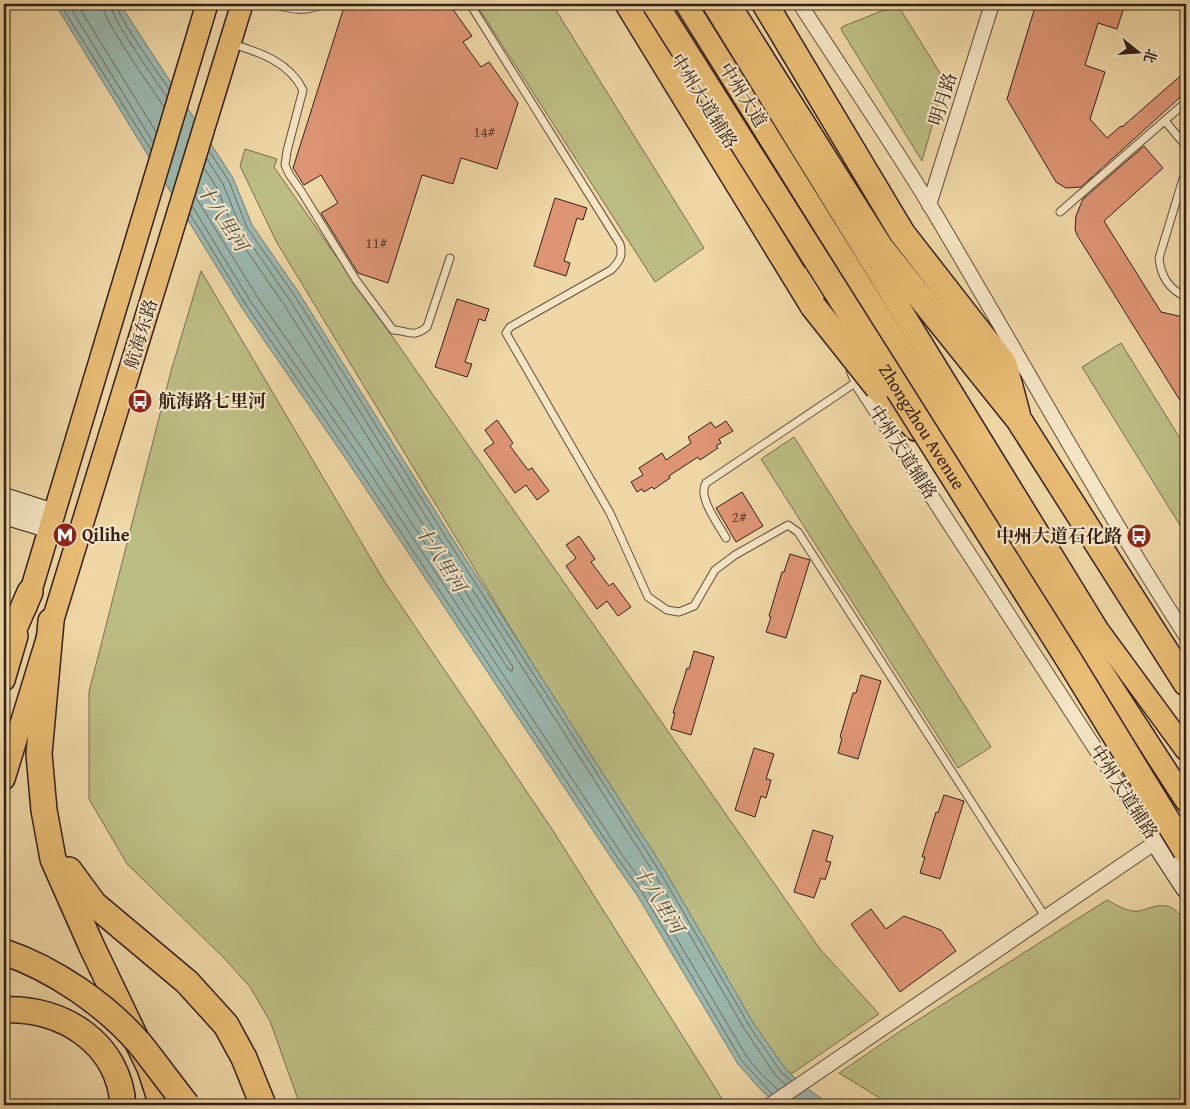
<svg xmlns="http://www.w3.org/2000/svg" width="1190" height="1109" font-family="'Gentium Book Plus','Noto Serif SC',serif">
<style>
.green{fill:#bcbd84;stroke:#786e4d}
.water{fill:#9cb8b0;stroke:#727b72}
.lines{fill:none;stroke-linecap:round;stroke-linejoin:round}
.shore{stroke:#686c63;stroke-width:1}
.building{fill:#de9575;stroke:#332016}
.lane-casing{stroke:#624e3a;stroke-width:9}
.street-casing{stroke:#624e3a;stroke-width:16}
.secondary-casing{stroke:#332016;stroke-width:22}
.primary-casing{stroke:#332016;stroke-width:24}
.highway-casing{stroke:#332016;stroke-width:28}
.lane{stroke:#f5e5c5;stroke-width:7}
.street{stroke:#f5e5c5;stroke-width:14}
.secondary{stroke:#f5e5c5;stroke-width:20}
.primary{stroke:#e8bc73;stroke-width:21}
.highway{stroke:#e8bc73;stroke-width:25}
.highway-bridge-casing{stroke:#332016;stroke-width:28;stroke-linecap:butt}
.highway-bridge{stroke:#e8bc73;stroke-width:25}
.labels{text-anchor:middle;stroke-width:4.5;stroke-linejoin:round;paint-order:stroke}
.number-label{font-size:15px;fill:#5e3d2e}
.street-label{font-size:18px;fill:#332016;stroke:#f5e5c5}
.poi-label{font-size:18px;font-weight:bold;fill:#332016;stroke:#f5e5c5;text-anchor:start}
.water-label{font-size:19px;font-style:italic;fill:#524e44;stroke:#f5e5c5}
</style>
<rect width="100%" height="100%" fill="#efd7a6"/>
<filter id="stains"><feTurbulence type="fractalNoise" baseFrequency=".004" numOctaves="4"/><feColorMatrix values="0 0 0 0 .2 0 0 0 0 .09 0 0 0 0 .02 0 0 0 .5 -.17"/></filter>
<radialGradient id="worn" r=".72"><stop offset=".6" stop-color="#630" stop-opacity="0"/><stop offset="1" stop-color="#630" stop-opacity=".3"/></radialGradient>
<g class="green">
<path d="M476,4H552L704,248L655,282Z"/>
<path d="M899,7L945,81L922,161L842,31L841,28L844,26L884,10Z"/>
<path d="M245,149L277,159L274,167L820,949L879,1014L784,1079L276,241L240,166Z"/>
<path d="M201,271L383,579L552,829L726,1105H300L270,1021L250,987L224,958L127,864L89,799V692L171,371Z"/>
<path d="M1121,343L1186,448V535L1082,367Z"/>
<path d="M794,437L991,747L958,768L761,459Z"/>
<path d="M1107,900C1115,904 1124,910 1133,911C1139,912 1143,910 1149,908C1168,902 1175,907 1186,923V1105H891L839,1073L899,1032Z"/>
</g>
<path class="water" d="M55,4H120L233,178L252,225L299,293L444,525L664,869L754,1024L785,1068L802,1085L831,1105H778L761,1090L738,1064L637,895L614,862L348,462L242,308Z"/>
<g class="lines">
<g class="shore">
<path d="M60,4L151,150"/>
<path d="M68,4L153,142"/>
<path d="M77,4L156,132"/>
<path d="M102,4C103,21 152,88 164,107"/>
<path d="M110,4C111,18 156,81 167,97"/>
<path d="M116,4C118,18 159,74 169,89"/>
<path d="M209,151L229,181L247,228L295,296L440,528L660,872L750,1027L781,1072L791,1081"/>
<path d="M207,159L223,184L242,231L289,299L435,531L655,875L745,1030L776,1076L786,1085"/>
<path d="M195,196L258,298L364,451L509,670L512,671L513,667L283,303L236,235L217,188L204,168"/>
<path d="M192,206L251,302L358,455L623,856L647,889L747,1057L760,1073L778,1090"/>
<path d="M190,214L246,305L352,459L618,859L642,892L742,1061L772,1094"/>
</g>
</g>
<g class="building">
<path d="M345,4H449L472,36L463,42L481,67L489,62L518,103L497,169L461,158L453,184L422,175L388,283L358,273L321,213L338,203L321,175L304,185L293,168Z"/>
<path d="M1036,4H1125L1117,29L1098,23L1085,65L1105,72L1090,119L1107,138L1121,126L1122,127L1186,71V92L1081,187L1066,188L1056,182L1007,99Z"/>
<path d="M1144,146L1163,168L1104,221L1161,312L1183,317L1186,323V410L1077,235L1075,229L1076,216L1083,199Z"/>
<path d="M555,198L587,208L583,220L577,218L564,261L570,263L566,276L534,266Z"/>
<path d="M457,299L489,309L485,321L479,319L465,362L472,364L467,377L435,367Z"/>
<path d="M497,420L513,443L510,446L528,470L532,468L549,491L537,500L526,485L515,493L484,450L494,443L485,430Z"/>
<path d="M726,421L733,431L719,439L721,443L716,446L718,448L700,460L698,457L681,468L669,476L670,478L654,489L652,487L644,492L642,489L637,492L631,482L643,475L639,468L662,453L666,460L691,443L688,437L711,422L715,428Z"/>
<path d="M742,492L763,526L736,542L716,508Z"/>
<path d="M579,536L595,559L591,562L609,586L613,583L631,607L618,616L607,601L597,609L566,566L576,558L566,545Z"/>
<path d="M790,554L810,560L786,638L766,632L771,617L769,616L782,572H784Z"/>
<path d="M694,651L714,657L691,735L671,729L675,713H673L687,668L689,669Z"/>
<path d="M861,675L881,681L858,759L838,753L842,738L840,737L853,693H856Z"/>
<path d="M754,748L774,754L766,779L771,780L766,798L761,796L755,817L735,810Z"/>
<path d="M944,795L964,801L940,879L920,873L925,857H922L936,812L938,813Z"/>
<path d="M813,830L833,836L826,861L831,862L825,880L821,878L814,898L794,892Z"/>
<path d="M871,909L886,929L904,916L941,930L956,951L900,992L851,924Z"/>
</g>
<g class="lines">
<defs>
<g id="lane">
<path d="M271,4C291,9 304,13 323,4"/>
<path d="M470,4L620,244C623,256 620,261 611,270L510,327L506,333L610,513L648,597L667,610L679,612L694,606L715,570L735,555L788,525L798,532L1046,918"/>
<path d="M233,44C261,53 289,62 303,90L287,151L285,165L289,174L301,191L356,280L393,330C408,330 412,339 427,327L450,258"/>
<path d="M1165,121L1186,146"/>
<path d="M1186,169L1159,258C1161,277 1169,289 1186,297"/>
<path d="M1060,212L1186,102"/>
<path d="M726,538C719,525 697,497 706,483L858,381"/>
</g>
<g id="street">
<path d="M800,4C843,71 889,138 931,207C1016,350 1096,496 1186,636"/>
<path d="M929,205L992,4"/>
<path d="M811,270L831,317"/>
<path d="M770,1105L1156,842L860,386L854,371"/>
</g>
<g id="secondary">
<path d="M4,498L54,514"/>
<path d="M4,514L50,528"/>
<path d="M1186,824L1156,842L1186,888"/>
</g>
<g id="primary">
<path d="M686,4L1085,645L1186,801"/>
<path d="M713,4L1098,630L1186,750"/>
<path d="M26,607L207,4"/>
<path d="M4,680L17,636"/>
<path d="M4,779L242,4"/>
</g>
<g id="highway">
<path d="M628,4L813,306"/>
<path d="M727,4L880,247L1019,420L1186,683"/>
<path d="M765,4L902,233L1004,364L1017,413"/>
<path d="M878,388L916,428"/>
<path d="M51,621L39,754L44,810L53,859L92,947L150,1068L162,1105"/>
<path d="M4,652L30,592"/>
<path d="M69,870L94,904L187,982L226,1025L244,1058L263,1105"/>
<path d="M4,1010C62,1007 119,1043 123,1105"/>
</g>
</defs>
<use href="#lane" class="lane-casing"/>
<use href="#street" class="street-casing"/>
<use href="#secondary" class="secondary-casing"/>
<use href="#primary" class="primary-casing"/>
<use href="#highway" class="highway-casing"/>
<use href="#lane" class="lane"/>
<use href="#street" class="street"/>
<use href="#secondary" class="secondary"/>
<use href="#primary" class="primary"/>
<use href="#highway" class="highway"/>
<defs>
<g id="highway-bridge">
<path id="s1" d="M655,4L1069,660L1186,851"/>
<path d="M813,306L878,388"/>
<path d="M4,952C54,969 105,1004 140,1044C156,1064 171,1085 187,1105"/>
</g>
</defs>
<use href="#highway-bridge" class="highway-bridge-casing"/>
<use href="#highway-bridge" class="highway-bridge"/>
</g>
<defs>
<symbol id="bus-disc" viewBox="-11 -11 22 22"><circle r="9.5" fill="#8f2418" stroke="#f5e5c5"/><path d="M-5-6H5V4H4V6H2V4H-2V6H-4V4H-5ZM-3.5-4V0h7V-4ZM-3.5 1.2v1.5H-2V1.2ZM2 1.2v1.5H3.5V1.2Z" fill="#fff"/></symbol>
<symbol id="metro-disc" viewBox="-11 -11 22 22"><circle r="9.5" fill="#8f2418" stroke="#f5e5c5"/><path d="M-5.5 5V-5H-3L0 0L3-5H5.5V5H3V-.5L0 4L-3-.5V5Z" fill="#fff"/></symbol>
</defs>
<g fill-rule="evenodd">
<use href="#bus-disc" x="126" y="387" width="28" height="28"/>
<use href="#metro-disc" x="51" y="521" width="28" height="28"/>
<use href="#bus-disc" x="1125" y="522" width="28" height="28"/>
</g>
<g class="labels">
<g class="number-label">
<text x="484" y="137">14#</text>
<text x="376" y="248">11#</text>
<text x="739" y="522">2#</text>
</g>
<g class="street-label">
<text transform="translate(743 95) rotate(58)" y="6">中州大道</text>
<text transform="translate(943 99) rotate(-73)" y="6">明月路</text>
<text transform="translate(704 101) rotate(58)" y="6">中州大道辅路</text>
<text transform="translate(141 334) rotate(-73)" y="6">航海东路</text>
<text dy="6" stroke="none"><textPath href="#s1" startOffset="500">Zhongzhou Avenue</textPath></text>
<text transform="translate(903 452) rotate(57)" y="6">中州大道辅路</text>
<text transform="translate(1124 792) rotate(57)" y="6">中州大道辅路</text>
</g>
<g class="poi-label">
<text x="158" y="407">航海路七里河</text>
<text x="82" y="541">Qilihe</text>
<text x="1122" y="542" text-anchor="end">中州大道石化路</text>
</g>
<g class="water-label">
<text transform="translate(223 217) rotate(57)" y="7">十八里河</text>
<text transform="translate(441 558) rotate(57)" y="7">十八里河</text>
<text transform="translate(659 899) rotate(58)" y="7">十八里河</text>
</g>
</g>
<rect width="1190" height="1109" fill="none" stroke="#efd7a6" stroke-width="20"/>
<rect x="5" y="5" width="1180" height="1099" fill="none" stroke="#332016" stroke-width="2.5"/>
<rect x="10" y="10" width="1170" height="1089" fill="none" stroke="#332016"/>
<g transform="translate(1138 52) rotate(107)" stroke="#f5e5c5" stroke-width="4" paint-order="stroke">
<path d="M0-4L9 19L0 12L-9 19Z" fill="#332016"/>
<text y="-8" font-size="14" font-weight="bold" text-anchor="middle" fill="#332016">北</text>
</g>
<rect width="100%" height="100%" filter="url(#stains)"/>
<rect width="100%" height="100%" fill="url(#worn)"/>
</svg>
